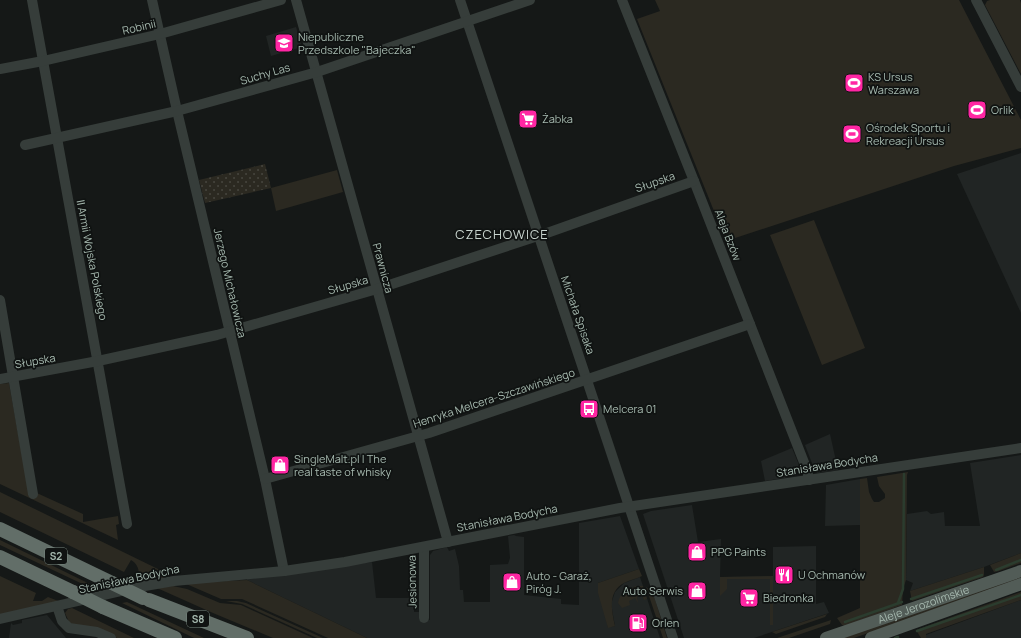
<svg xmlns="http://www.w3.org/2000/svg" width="1021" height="638" font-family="Manrope,sans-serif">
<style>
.built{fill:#212524}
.grass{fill:#2b2921}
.garden{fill:url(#garden-dots)}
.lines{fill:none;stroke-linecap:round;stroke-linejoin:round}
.stream{stroke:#2b3c2e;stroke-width:2.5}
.minor{stroke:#363d3a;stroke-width:10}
.major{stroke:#525c57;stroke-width:12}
.highway{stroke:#626e68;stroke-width:14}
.highway-bridge{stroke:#626e68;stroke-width:14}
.labels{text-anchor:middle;stroke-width:3.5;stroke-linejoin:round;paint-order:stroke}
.shield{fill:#101312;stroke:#798780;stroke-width:1}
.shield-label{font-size:10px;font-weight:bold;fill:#a6b9af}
.street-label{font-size:11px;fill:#a6b9af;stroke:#101312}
.poi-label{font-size:11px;fill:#a6b9af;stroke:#101312;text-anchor:start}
.quarter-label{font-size:13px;letter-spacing:1px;fill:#c8d4ce;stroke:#101312}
</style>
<defs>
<pattern id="garden-dots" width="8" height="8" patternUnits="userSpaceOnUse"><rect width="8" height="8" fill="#2b2921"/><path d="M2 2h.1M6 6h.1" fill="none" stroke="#47463f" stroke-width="1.8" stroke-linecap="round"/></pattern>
</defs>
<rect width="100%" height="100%" fill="#151817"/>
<g class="built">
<path d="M296,27L302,47L271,56L266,36Z"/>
<path d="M1021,153V313L957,174Z"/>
<path d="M830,434L838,470L817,473L815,471L805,445Z"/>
<path d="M792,448L799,465L796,476L765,481L761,461Z"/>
<path d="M1021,455V553L984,567L910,591L913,583L906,580L907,514L927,511L931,514L944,512L945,526H980L970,463Z"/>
<path d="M860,479V525L825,526L826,485Z"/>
<path d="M692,505L698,542L721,539L720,577L773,576V547L816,546V604L824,602L829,613L754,638H684L643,514L651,511Z"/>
<path d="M620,516L639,569L598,583L608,627L615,626L611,604L615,592L624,583L640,577L660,638H367L247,580V578L372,562L376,598H414V612H419V620H430V555L433,551L447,547L449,551L455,549L459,566L460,590H463L464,602H490V565L508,564L510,558L508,536L514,535L516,536L524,537V595L561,599V604L579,605V523Z"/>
<path d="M1021,600V638H926V635Z"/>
<path d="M47,615L66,638H9L11,623L13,625L22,623V620Z"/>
</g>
<g class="grass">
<path d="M655,0H959L1021,120V148L954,166L726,241L637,19L660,11Z"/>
<path d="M990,0H1020L1021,3V74L985,5L987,1Z"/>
<path d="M337,170L343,192L276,211L271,188Z"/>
<path d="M814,220L865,348L822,365L770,235Z"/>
<path d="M9,383L28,489L83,514V522L118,516L119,524L116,525L118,540L0,484V384Z"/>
<path d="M908,472L907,475L906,580L903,589L902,605L845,626L842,625L837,618L860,608V479L867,478L869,492L872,499L874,502H879L885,498V494L879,486L877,477Z"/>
<path d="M0,492L158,569L165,575V578L146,582L138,579C140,571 138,564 131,560L124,572L0,512Z"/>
<path d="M0,540L96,587L91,588L0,545Z"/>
<path d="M1021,553V563L999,571L994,572L990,565Z"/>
<path d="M984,567V575L983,577L912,601L910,591Z"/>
<path d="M639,569L642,576C636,579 630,580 624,583C607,592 612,611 615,626L608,628L598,593V583Z"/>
<path d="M1021,575V580L1001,587L854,638H842Z"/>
<path d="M0,576L36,593L33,601H42L48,597L61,602L0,615Z"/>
<path d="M773,576V625H770V579H727V589L720,596V577Z"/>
<path d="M247,580L367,638H328L242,599H221L184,583Z"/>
<path d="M173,586L187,589L220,603L241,605L313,638H273L213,613L157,588Z"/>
<path d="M636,586H643L647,599L644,600L642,595L637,597L638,603L635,598L629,601L630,605L622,608L618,603C620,592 627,590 636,586Z"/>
<path d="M646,587L653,593L667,638H663Z"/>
<path d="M1021,592V600L926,634V638H921L916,630Z"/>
<path d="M226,601H237L246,603L323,638H317L242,604Z"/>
<path d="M127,602L204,638H194L122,603Z"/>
<path d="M72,608L134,638H117L99,629L70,624L65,613L68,609Z"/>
<path d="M827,614L825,617L776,634L772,632Z"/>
<path d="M831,620L830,624L789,638H777Z"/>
</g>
<path class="garden" d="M265,164L271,188L205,203L199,180Z"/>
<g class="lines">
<g class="stream">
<path d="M996,570L1021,560"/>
<path d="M911,599L982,575"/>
<path d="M898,603L903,589L904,474"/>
<path d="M845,622L902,602"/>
<path d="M917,631L1021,595"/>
<path d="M895,638L898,637"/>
</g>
<g class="minor">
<path d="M32,0L127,524"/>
<path d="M152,0L178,115L265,479L284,571"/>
<path d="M296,0L448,542"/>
<path d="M460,0L673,638"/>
<path d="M622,0L694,181L807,470L809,480"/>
<path d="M976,0L1021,87"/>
<path d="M0,69L43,61L160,34L281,0"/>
<path d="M25,145L177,111L317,72L530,0"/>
<path d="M0,300L33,494"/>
<path d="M0,379L98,361L217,335L377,289L547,233L694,181"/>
<path d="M265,479L429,433L750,324"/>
<path d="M424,547V618"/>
<path d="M57,606L62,621L69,628L97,632L111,638"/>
<path d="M0,619L139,587L174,581L284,571L345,562L620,508L1021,448"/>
</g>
<g class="major">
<path id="s1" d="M826,638L1021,571"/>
<path d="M871,638L1021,584"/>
</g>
<g class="highway">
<path d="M0,529L112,583"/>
<path d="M0,557L73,592"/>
<path d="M149,600L247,638"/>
<path d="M103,607L175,638"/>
</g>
<g class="highway-bridge">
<path d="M112,583L143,598"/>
<path d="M73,592L103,607"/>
</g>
</g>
<defs>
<symbol id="school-square" viewBox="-11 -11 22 22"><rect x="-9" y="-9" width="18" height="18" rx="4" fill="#ff26a3" stroke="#101312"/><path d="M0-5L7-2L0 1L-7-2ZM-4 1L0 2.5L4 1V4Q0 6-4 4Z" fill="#fff"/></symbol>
<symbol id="stadium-square" viewBox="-11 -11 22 22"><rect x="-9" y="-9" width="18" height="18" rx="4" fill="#ff26a3" stroke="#101312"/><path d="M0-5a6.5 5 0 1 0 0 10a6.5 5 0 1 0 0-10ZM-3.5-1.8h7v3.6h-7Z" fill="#fff"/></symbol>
<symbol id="supermarket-square" viewBox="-11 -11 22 22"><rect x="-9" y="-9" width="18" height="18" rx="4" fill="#ff26a3" stroke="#101312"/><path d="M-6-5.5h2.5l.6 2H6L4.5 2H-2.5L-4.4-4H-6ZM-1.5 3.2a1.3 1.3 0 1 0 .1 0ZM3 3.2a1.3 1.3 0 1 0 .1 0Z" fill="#fff"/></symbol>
<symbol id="bus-square" viewBox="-11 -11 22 22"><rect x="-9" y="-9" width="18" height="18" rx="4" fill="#ff26a3" stroke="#101312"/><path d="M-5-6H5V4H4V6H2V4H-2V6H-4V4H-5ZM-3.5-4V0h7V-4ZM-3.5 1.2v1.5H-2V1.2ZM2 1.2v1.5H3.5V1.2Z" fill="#fff"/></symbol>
<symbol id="shop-square" viewBox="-11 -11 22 22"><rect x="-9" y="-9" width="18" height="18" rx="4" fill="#ff26a3" stroke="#101312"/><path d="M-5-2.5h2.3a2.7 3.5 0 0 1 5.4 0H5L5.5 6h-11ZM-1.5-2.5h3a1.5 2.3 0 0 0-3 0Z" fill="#fff"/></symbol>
<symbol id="restaurant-square" viewBox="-11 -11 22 22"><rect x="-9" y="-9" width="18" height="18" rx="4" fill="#ff26a3" stroke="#101312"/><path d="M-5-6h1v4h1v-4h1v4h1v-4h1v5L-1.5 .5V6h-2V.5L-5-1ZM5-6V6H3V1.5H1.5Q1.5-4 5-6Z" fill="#fff"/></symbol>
<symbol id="fuel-square" viewBox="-11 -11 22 22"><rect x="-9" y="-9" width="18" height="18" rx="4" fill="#ff26a3" stroke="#101312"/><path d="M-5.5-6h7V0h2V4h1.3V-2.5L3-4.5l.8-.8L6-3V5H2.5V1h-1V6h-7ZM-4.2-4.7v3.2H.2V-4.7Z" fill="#fff"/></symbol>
</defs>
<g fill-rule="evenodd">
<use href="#school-square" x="273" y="32" width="22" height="22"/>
<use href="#stadium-square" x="843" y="72" width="22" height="22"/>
<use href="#stadium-square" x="966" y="99" width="22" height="22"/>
<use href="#supermarket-square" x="517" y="108" width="22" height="22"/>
<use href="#stadium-square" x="841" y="123" width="22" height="22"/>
<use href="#bus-square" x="578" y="398" width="22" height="22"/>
<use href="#shop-square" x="269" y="454" width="22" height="22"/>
<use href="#shop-square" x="686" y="541" width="22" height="22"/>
<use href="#restaurant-square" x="773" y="564" width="22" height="22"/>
<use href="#shop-square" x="501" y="571" width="22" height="22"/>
<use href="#shop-square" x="686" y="580" width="22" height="22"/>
<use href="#supermarket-square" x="738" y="587" width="22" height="22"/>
<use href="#fuel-square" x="627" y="612" width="22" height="22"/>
</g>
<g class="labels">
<g class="shield">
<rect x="45" y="548" width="22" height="16" rx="3"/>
<rect x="187" y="611" width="22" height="16" rx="3"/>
</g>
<g class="shield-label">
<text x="56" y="560">S2</text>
<text x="198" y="623">S8</text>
</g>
<g class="street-label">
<text transform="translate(139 27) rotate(-13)" y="4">Robinii</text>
<text transform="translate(265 74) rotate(-16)" y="4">Suchy Las</text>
<text transform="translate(655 182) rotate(-19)" y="4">Słupska</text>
<text transform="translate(728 235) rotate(69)" y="4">Aleja Bzów</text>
<text transform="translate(92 260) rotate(79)" y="4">II Armii Wojska Polskiego</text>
<text transform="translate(383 268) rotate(75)" y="4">Prawnicza</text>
<text transform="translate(230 283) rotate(77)" y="4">Jerzego Michałowicza</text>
<text transform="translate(348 285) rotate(-16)" y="4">Słupska</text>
<text transform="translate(578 315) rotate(71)" y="4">Michała Spisaka</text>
<text transform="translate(35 361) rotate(-10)" y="4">Słupska</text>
<text transform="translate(494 398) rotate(-18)" y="4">Henryka Melcera-Szczawińskiego</text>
<text transform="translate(827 465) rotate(-9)" y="4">Stanisława Bodycha</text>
<text transform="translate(507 518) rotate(-11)" y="4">Stanisława Bodycha</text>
<text transform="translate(129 579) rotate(-12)" y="4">Stanisława Bodycha</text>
<text transform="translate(412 582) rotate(-91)" y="4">Jesionowa</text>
<text dy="4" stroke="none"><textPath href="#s1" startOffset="103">Aleje Jerozolimskie</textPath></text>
</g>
<g class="poi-label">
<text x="298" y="41">Niepubliczne<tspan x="298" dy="13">Przedszkole "Bajeczka"</tspan></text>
<text x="868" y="81">KS Ursus<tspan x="868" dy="13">Warszawa</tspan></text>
<text x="991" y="114">Orlik</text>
<text x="542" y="123">Żabka</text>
<text x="866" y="132">Ośrodek Sportu i<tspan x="866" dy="13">Rekreacji Ursus</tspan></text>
<text x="603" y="413">Melcera 01</text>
<text x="294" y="463">SingleMalt.pl | The<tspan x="294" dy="13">real taste of whisky</tspan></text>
<text x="711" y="556">PPG Paints</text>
<text x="798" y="579">U Ochmanów</text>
<text x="526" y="580">Auto - Garaż,<tspan x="526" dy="13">Piróg J.</tspan></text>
<text x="683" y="595" text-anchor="end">Auto Serwis</text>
<text x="763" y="602">Biedronka</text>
<text x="652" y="627">Orlen</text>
</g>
<g class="quarter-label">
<text x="502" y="239">CZECHOWICE</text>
</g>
</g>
</svg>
